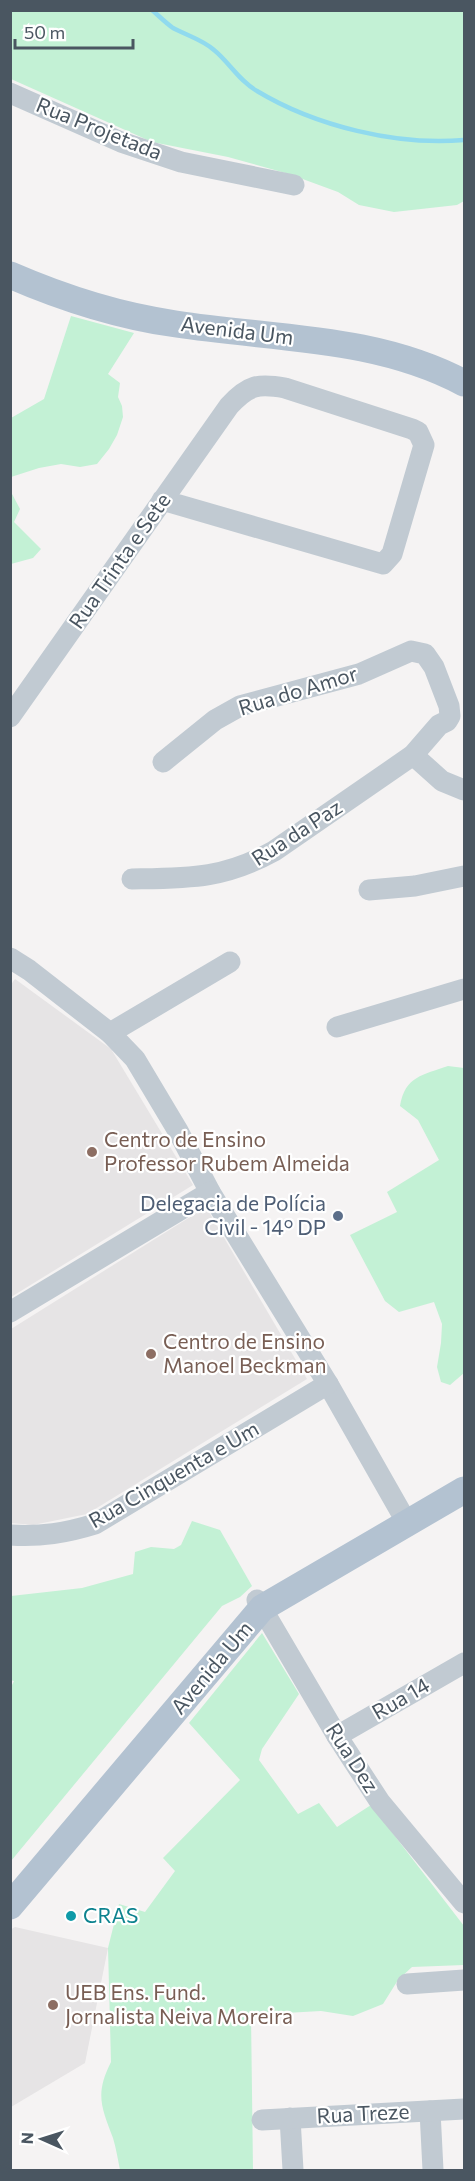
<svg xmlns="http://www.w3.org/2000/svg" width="475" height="2181" font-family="Commissioner,sans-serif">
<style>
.education{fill:#e6e4e5}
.green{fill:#c3f1d5}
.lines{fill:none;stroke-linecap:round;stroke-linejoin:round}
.stream{stroke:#90daee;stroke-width:4.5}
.minor{stroke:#c1cad2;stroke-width:21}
.major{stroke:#b3c2d1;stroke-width:27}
.education-dot{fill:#8d6e63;stroke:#fff;stroke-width:2}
.service-dot{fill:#5c6f8a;stroke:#fff;stroke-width:2}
.culture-dot{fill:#0f9aa8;stroke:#fff;stroke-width:2}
.labels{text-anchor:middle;stroke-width:4.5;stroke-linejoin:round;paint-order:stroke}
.street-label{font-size:21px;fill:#4a5661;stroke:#fff}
.education-label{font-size:21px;fill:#785e54;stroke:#fff;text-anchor:start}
.service-label{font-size:21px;fill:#4e5e75;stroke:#fff;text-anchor:end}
.culture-label{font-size:21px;fill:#0d838f;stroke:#fff;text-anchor:start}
</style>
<rect width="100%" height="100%" fill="#f5f3f3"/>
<g class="education">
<path d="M15,979L111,1049L193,1185L11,1297L10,986Z"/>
<path d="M206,1207L307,1379L87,1514L33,1525L11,1523V1329Z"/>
<path d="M15,1927L108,1948L85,2063L11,2107L10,1930Z"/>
</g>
<g class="green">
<path d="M11,11H464V201L457,205L394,212L359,205L338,192L289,174L228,157L152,142L11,79Z"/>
<path d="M71,316L134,333L108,374L120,383L118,397L122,406L123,417L117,435L109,449L97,464L80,467L61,464L39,468L11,477V418L44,399Z"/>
<path d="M11,492L20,509L14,522L41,549L33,558L11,564Z"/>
<path d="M448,1066L464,1068V1373L450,1385L441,1382L437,1367L441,1343L442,1324L434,1302L399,1312L385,1301L350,1235L397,1212L387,1192L439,1160L418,1120L400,1106C405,1076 423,1075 448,1066Z"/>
<path d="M192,1521L220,1530L252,1586L240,1597L222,1606L11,1861L10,1689L14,1681L10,1680L11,1596L82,1588L133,1574L135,1552L151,1547L174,1549L181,1545Z"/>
<path d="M262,1633L299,1694L262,1749L259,1760L298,1814L319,1803L337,1827L371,1805L464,1926V1965L412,1967L398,1980L383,2004L353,2016L321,2011L251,2015L253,2170H120C118,2160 116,2148 113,2138C101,2106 95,2094 111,2062L108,1948L119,1904L145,1912L175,1871L163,1858L240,1780L189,1723Z"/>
</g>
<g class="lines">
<path class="stream" d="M152,10C159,16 166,23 173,28C186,35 203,40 214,50C229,62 239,81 257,91C315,126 397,146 464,140"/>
<g class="minor">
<path d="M10,93L121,142L181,162L294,185"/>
<path d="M10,717L229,406C248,385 258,383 285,388L412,429L418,432L424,445L392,554L383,564L162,500"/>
<path d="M413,755L442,781L464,790"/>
<path d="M132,879C189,878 223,879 274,851L413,755L439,725L447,721L450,716L449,706L434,667L425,654L411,651L359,674L240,706L215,720L163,762"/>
<path d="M369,890L415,886L464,876"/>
<path d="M10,958L29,970L110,1033L135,1059L178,1131L210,1192L328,1384L407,1523"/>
<path d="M337,1027L464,989"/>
<path d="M110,1033L230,962"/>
<path d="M10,1312L210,1192"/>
<path d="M10,1535C41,1537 66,1533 95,1524L328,1384"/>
<path d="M257,1600L337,1736L380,1802L464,1903"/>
<path d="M337,1736L464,1663"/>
<path d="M407,1984L464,1980"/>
<path d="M430,2111L433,2170"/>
<path d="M290,2118L293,2170"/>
<path d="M262,2120L464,2109"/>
</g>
<g class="major">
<path d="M10,275C63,298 119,316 176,324C274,339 376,336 464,383"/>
<path d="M10,1906L262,1608L464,1490"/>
</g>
</g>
<g class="education-dot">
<circle cx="92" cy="1152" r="6"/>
<circle cx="151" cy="1354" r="6"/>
<circle cx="53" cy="2005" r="6"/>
</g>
<circle class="service-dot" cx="338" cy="1216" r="6"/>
<circle class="culture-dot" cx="71" cy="1916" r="6"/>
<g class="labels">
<g class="street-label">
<text transform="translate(99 129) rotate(22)" y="7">Rua Projetada</text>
<text transform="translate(237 331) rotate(7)" y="7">Avenida Um</text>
<text transform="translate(120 561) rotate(-55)" y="7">Rua Trinta e Sete</text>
<text transform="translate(298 691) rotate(-17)" y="7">Rua do Amor</text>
<text transform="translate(297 833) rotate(-33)" y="7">Rua da Paz</text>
<text transform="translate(174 1475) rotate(-30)" y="7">Rua Cinquenta e Um</text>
<text transform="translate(212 1668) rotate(-50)" y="7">Avenida Um</text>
<text transform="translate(401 1699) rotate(-30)" y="7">Rua 14</text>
<text transform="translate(352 1758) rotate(57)" y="7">Rua Dez</text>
<text transform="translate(363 2114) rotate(-3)" y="7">Rua Treze</text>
</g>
<g class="education-label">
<text x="104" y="1147">Centro de Ensino<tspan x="104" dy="24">Professor Rubem Almeida</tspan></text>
<text x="163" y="1349">Centro de Ensino<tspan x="163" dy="24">Manoel Beckman</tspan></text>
<text x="65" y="2000">UEB Ens. Fund.<tspan x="65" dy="24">Jornalista Neiva Moreira</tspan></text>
</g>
<g class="service-label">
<text x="326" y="1211">Delegacia de Polícia<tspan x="326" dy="24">Civil - 14º DP</tspan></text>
</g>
<g class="culture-label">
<text x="83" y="1923">CRAS</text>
</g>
</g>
<rect width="475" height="2181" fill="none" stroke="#4a5661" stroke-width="24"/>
<g transform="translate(42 2139) rotate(273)" stroke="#ffffff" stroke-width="4.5" paint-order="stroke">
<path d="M0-4.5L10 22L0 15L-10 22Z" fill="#4a5661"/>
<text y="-9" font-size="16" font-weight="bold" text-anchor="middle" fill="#4a5661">N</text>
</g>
<path d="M15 39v9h118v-9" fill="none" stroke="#4a5661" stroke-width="3"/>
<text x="24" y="39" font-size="18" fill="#4a5661" stroke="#ffffff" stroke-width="4.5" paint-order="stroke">50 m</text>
</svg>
